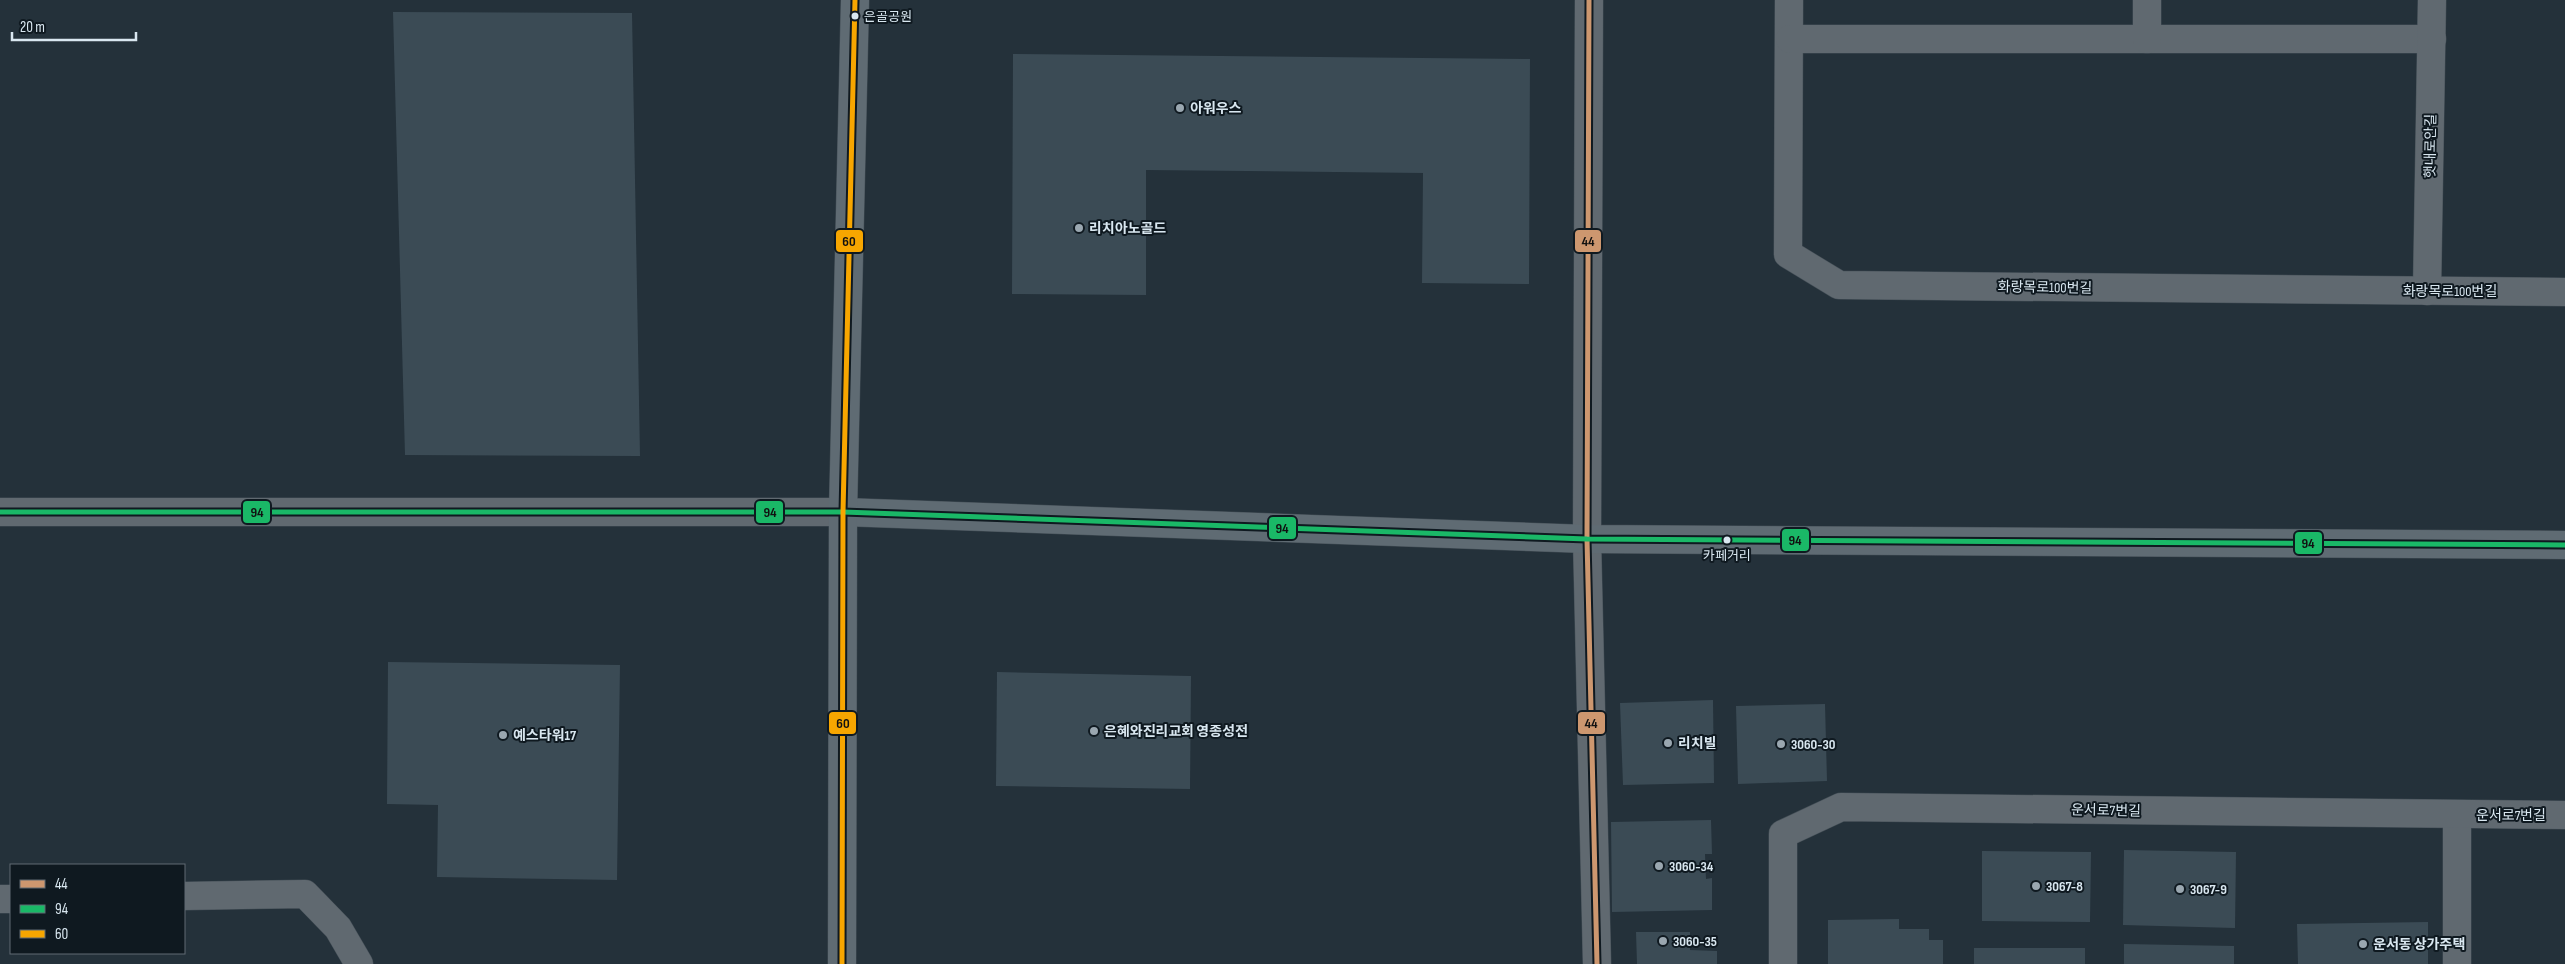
<svg xmlns="http://www.w3.org/2000/svg" width="2565" height="964" font-family="'Sofia Sans Condensed','Noto Sans KR',sans-serif">
<style>
.building{fill:#3b4b55}
.lines{fill:none;stroke-linecap:round;stroke-linejoin:round}
.street-casing{stroke:#434e56;stroke-width:29}
.secondary-casing{stroke:#434e56;stroke-width:29}
.street{stroke:#606970;stroke-width:28}
.secondary{stroke:#5f6b73;stroke-width:28}
.bus-1-casing{stroke:#0f1920;stroke-width:9}
.bus-2-casing{stroke:#0f1920;stroke-width:9}
.bus-3-casing{stroke:#0f1920;stroke-width:9}
.bus-1{stroke:#cd976f;stroke-width:5}
.bus-2{stroke:#1ab867;stroke-width:5}
.bus-3{stroke:#f7a600;stroke-width:5}
.bus-dot{fill:#d9e7f0;stroke:#0f1920;stroke-width:2}
.poi-dot{fill:#9aa7b0;stroke:#0f1920;stroke-width:2}
.labels{text-anchor:middle;stroke-width:4;stroke-linejoin:round;paint-order:stroke}
.bus-label{font-size:13px;fill:#d9e7f0;stroke:#0f1920;text-anchor:start}
.poi-label{font-size:14px;font-weight:bold;fill:#d9e7f0;stroke:#0f1920;text-anchor:start}
.street-label{font-size:14px;fill:#d9e7f0;stroke:#0f1920}
.line-badge{stroke:#0f1920;stroke-width:2}
.pale-badge-label{font-size:14px;text-anchor:middle;font-weight:bold;fill:#111}
</style>
<rect width="100%" height="100%" fill="#24313a"/>
<g class="building">
<path d="M393,12L632,13L640,456L405,455Z"/>
<path d="M1013,54L1530,59L1529,284L1422,283L1423,173L1146,170V295L1012,294Z"/>
<path d="M388,662L620,665L617,880L437,877L438,805L387,804Z"/>
<path d="M997,672L1191,676L1190,789L996,786Z"/>
<path d="M1713,700L1714,783L1623,785L1620,703Z"/>
<path d="M1825,704L1827,781L1738,784L1736,706Z"/>
<path d="M1711,820L1712,854H1705L1706,879L1712,878V910L1612,912L1611,822Z"/>
<path d="M2124,850L2236,852L2235,928L2123,925Z"/>
<path d="M1982,851L2091,852L2090,922L1982,921Z"/>
<path d="M1899,919V929H1929V940H1943V964H1828V920Z"/>
<path d="M2428,922V964H2298L2297,924Z"/>
<path d="M1636,932H1690V950L1717,951V964H1637Z"/>
<path d="M2124,944L2234,946V964H2124Z"/>
<rect x="1974" y="948" width="111" height="16"/>
</g>
<g class="lines">
<defs>
<g id="street">
<path d="M1589,0L1587,539L1597,964"/>
<path d="M1789,0L1788,254L1839,285L2565,292"/>
<path d="M1790,39H2432"/>
<path d="M2147,39V0"/>
<path d="M2427,291L2432,0"/>
<path d="M0,512H843"/>
<path d="M2457,815V964"/>
<path d="M184,896L305,894L338,928L359,964"/>
<path d="M0,899H11"/>
<path d="M1783,964V834L1841,807L2565,815"/>
</g>
<g id="secondary">
<path d="M843,512L1587,539L2565,545"/>
<path d="M842,964L843,512L855,0"/>
</g>
</defs>
<use href="#street" class="street-casing"/>
<use href="#secondary" class="secondary-casing"/>
<use href="#street" class="street"/>
<use href="#secondary" class="secondary"/>
<defs>
<path id="bus-1" d="M1589,0L1587,539L1597,964"/>
<path id="bus-2" d="M0,512H843L1587,539L2565,545"/>
<path id="bus-3" d="M842,964L843,512L855,0"/>
</defs>
<use href="#bus-1" class="bus-1-casing"/>
<use href="#bus-2" class="bus-2-casing"/>
<use href="#bus-3" class="bus-3-casing"/>
<use href="#bus-1" class="bus-1"/>
<use href="#bus-2" class="bus-2"/>
<use href="#bus-3" class="bus-3"/>
</g>
<g class="bus-dot">
<circle cx="855" cy="16" r="4.5"/>
<circle cx="1727" cy="540" r="4.5"/>
</g>
<g class="poi-dot">
<circle cx="1180" cy="108" r="5"/>
<circle cx="1079" cy="228" r="5"/>
<circle cx="1094" cy="731" r="5"/>
<circle cx="503" cy="735" r="5"/>
<circle cx="1668" cy="743" r="5"/>
<circle cx="1781" cy="744" r="5"/>
<circle cx="1659" cy="866" r="5"/>
<circle cx="2036" cy="886" r="5"/>
<circle cx="2180" cy="889" r="5"/>
<circle cx="1663" cy="941" r="5"/>
<circle cx="2363" cy="944" r="5"/>
</g>
<g class="labels">
<g class="bus-label">
<text x="864" y="21">은골공원</text>
<text x="1727" y="560" text-anchor="middle">카페거리</text>
</g>
<g class="poi-label">
<text x="1190" y="113">아워우스</text>
<text x="1089" y="233">리치아노골드</text>
<text x="1104" y="736">은혜와진리교회 영종성전</text>
<text x="513" y="740">예스타워17</text>
<text x="1678" y="748">리치빌</text>
<text x="1791" y="749">3060-30</text>
<text x="1669" y="871">3060-34</text>
<text x="2046" y="891">3067-8</text>
<text x="2190" y="894">3067-9</text>
<text x="1673" y="946">3060-35</text>
<text x="2373" y="949">운서동 상가주택</text>
</g>
<g class="street-label">
<text transform="translate(2430 146) rotate(-89)" y="5">햇내로안길</text>
<text transform="translate(2045 287) rotate(1)" y="5">화랑목로100번길</text>
<text x="2450" y="296">화랑목로100번길</text>
<text transform="translate(2106 810) rotate(1)" y="5">운서로7번길</text>
<text x="2511" y="820">운서로7번길</text>
</g>
</g>
<g class="line-badge">
<rect x="835" y="229" width="29" height="24" rx="5" fill="#f7a600"/>
<rect x="1574" y="229" width="28" height="24" rx="5" fill="#cd976f"/>
<rect x="242" y="500" width="29" height="24" rx="5" fill="#1ab867"/>
<rect x="755" y="500" width="29" height="24" rx="5" fill="#1ab867"/>
<rect x="1268" y="516" width="29" height="24" rx="5" fill="#1ab867"/>
<rect x="1781" y="528" width="29" height="24" rx="5" fill="#1ab867"/>
<rect x="2294" y="531" width="29" height="24" rx="5" fill="#1ab867"/>
<rect x="828" y="711" width="29" height="24" rx="5" fill="#f7a600"/>
<rect x="1577" y="711" width="29" height="24" rx="5" fill="#cd976f"/>
</g>
<g class="pale-badge-label">
<text x="849" y="246">60</text>
<text x="1588" y="246">44</text>
<text x="257" y="517">94</text>
<text x="770" y="517">94</text>
<text x="1282" y="533">94</text>
<text x="1795" y="545">94</text>
<text x="2308" y="548">94</text>
<text x="843" y="728">60</text>
<text x="1591" y="728">44</text>
</g>
<rect x="10" y="864" width="175" height="90" fill="#0f1920" stroke="#606b73"/>
<rect x="20" y="880" width="25" height="8" fill="#cd976f" stroke="#606b73"/>
<text x="55" y="889" font-size="15" fill="#d9e7f0">44</text>
<rect x="20" y="905" width="25" height="8" fill="#1ab867" stroke="#606b73"/>
<text x="55" y="914" font-size="15" fill="#d9e7f0">94</text>
<rect x="20" y="930" width="25" height="8" fill="#f7a600" stroke="#606b73"/>
<text x="55" y="939" font-size="15" fill="#d9e7f0">60</text>
<path d="M12 32v8h124v-8" fill="none" stroke="#d9e7f0" stroke-width="2.5"/>
<text x="20" y="32" font-size="15" fill="#d9e7f0" stroke="#0f1920" stroke-width="4" paint-order="stroke">20 m</text>
</svg>
